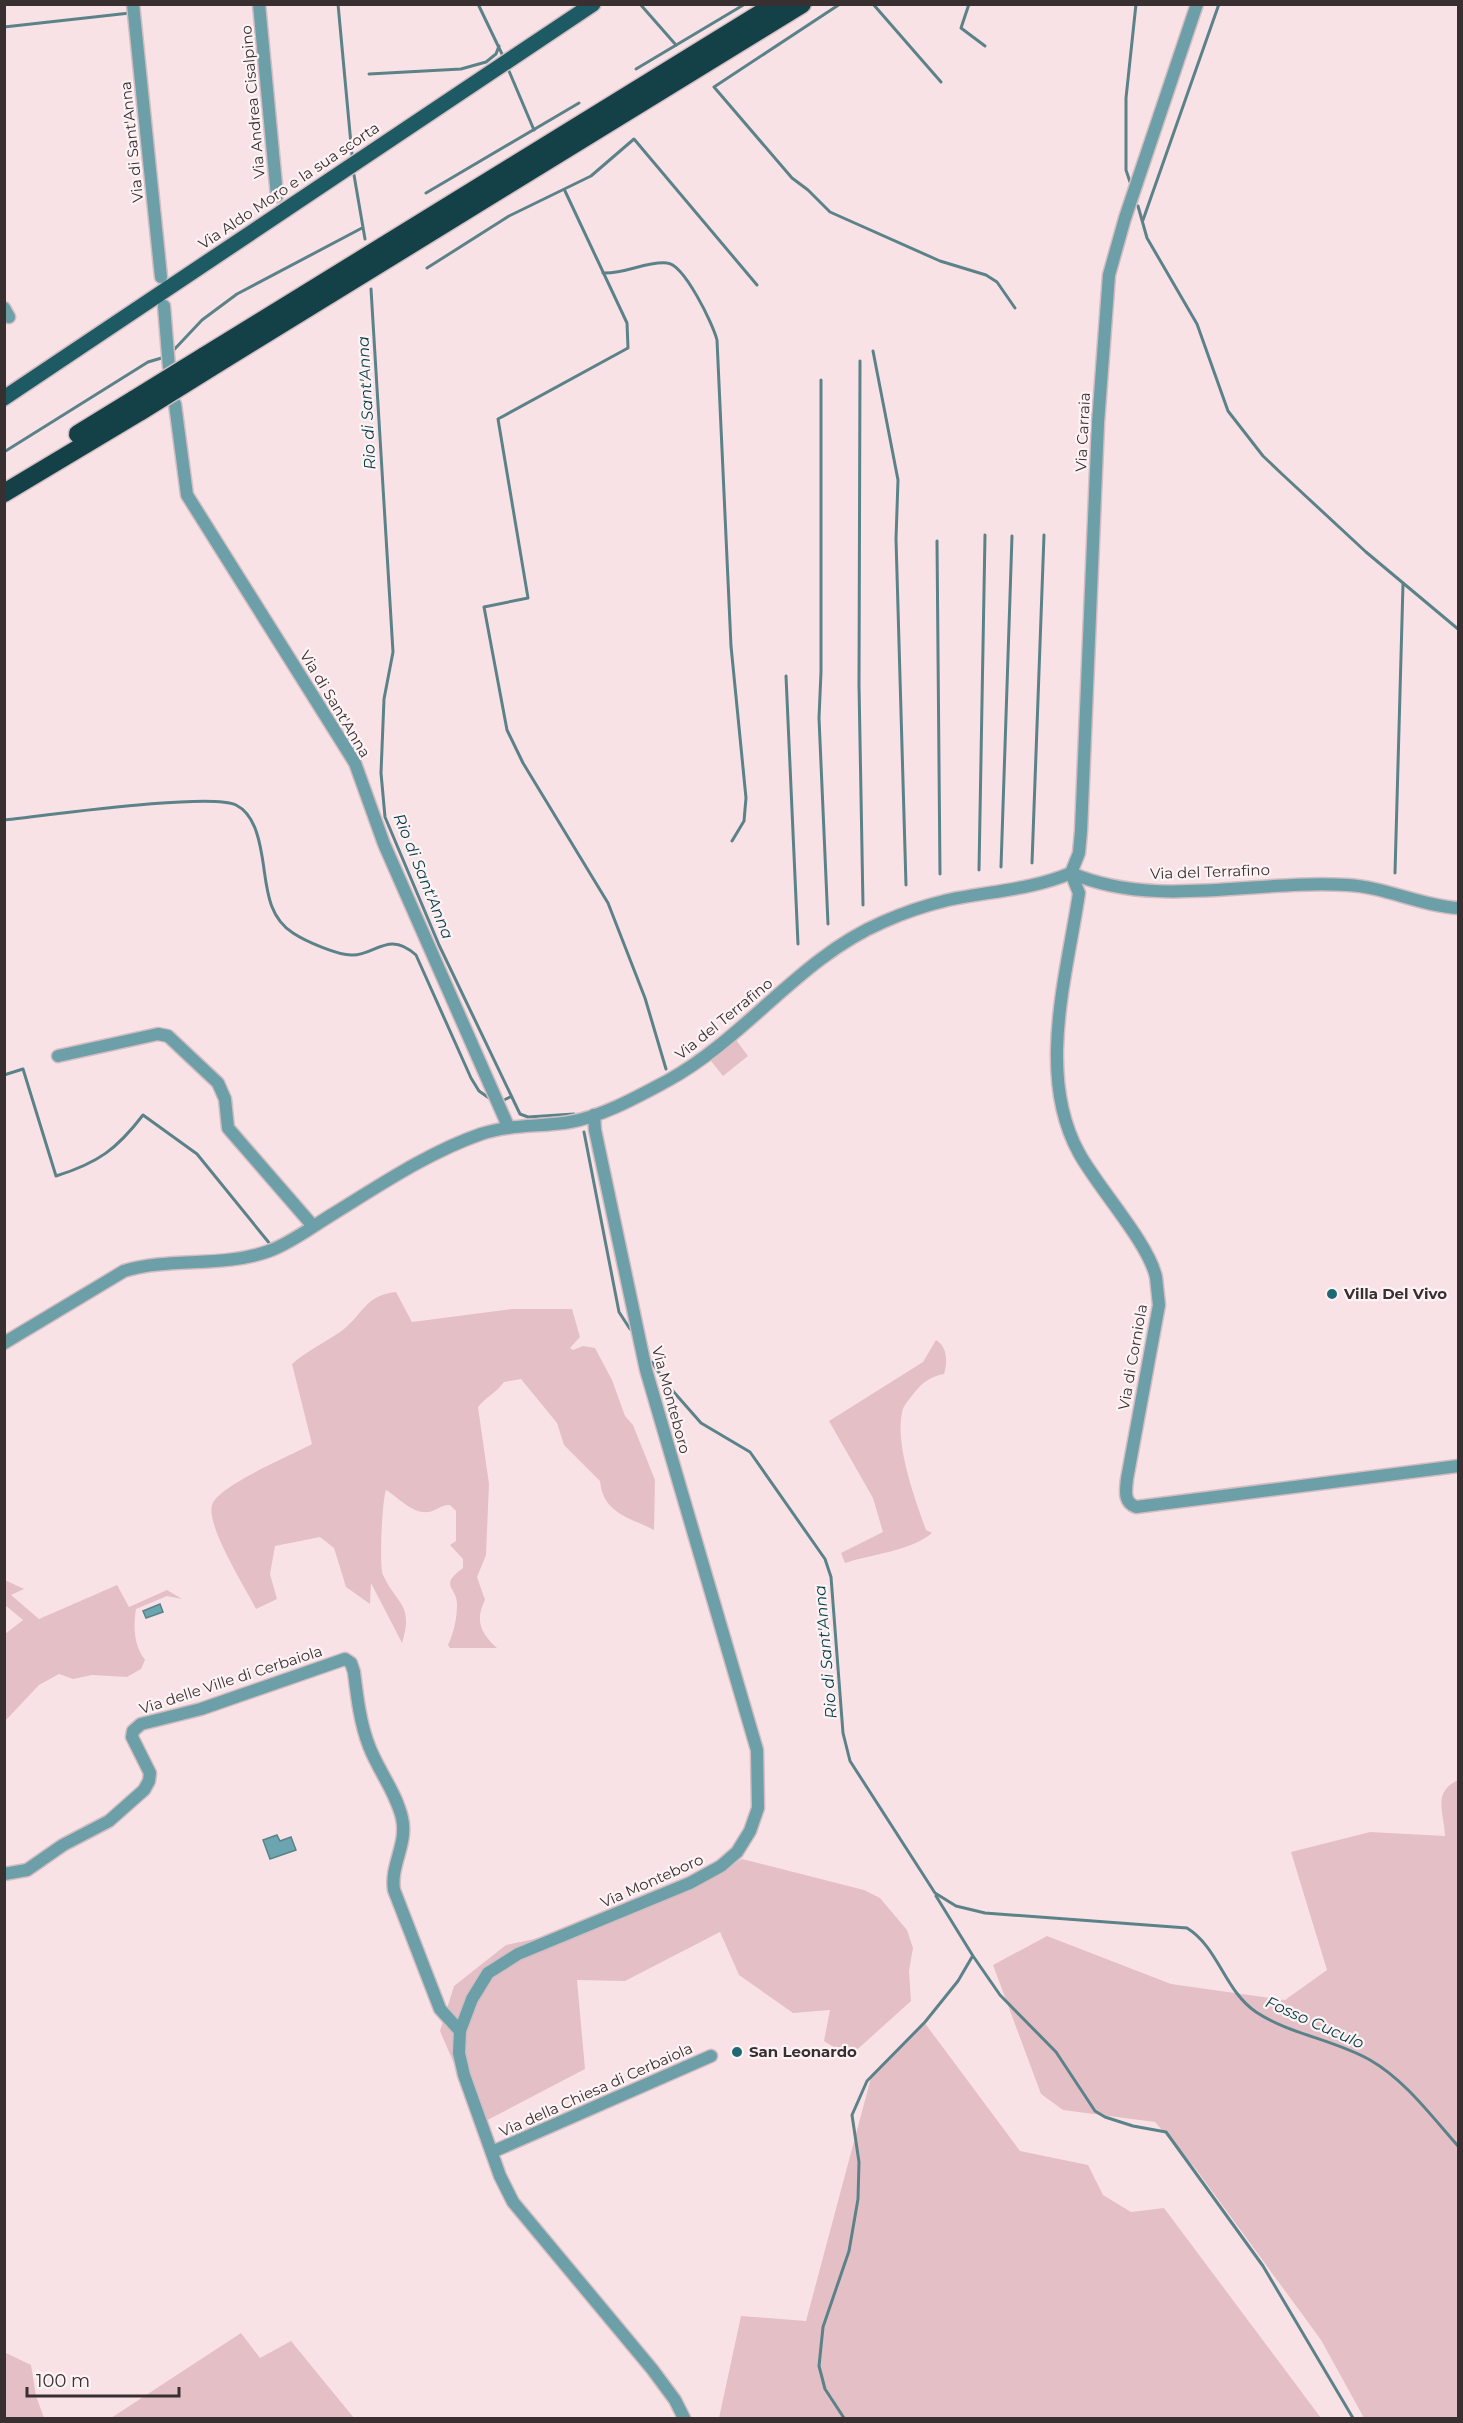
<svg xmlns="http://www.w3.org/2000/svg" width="1463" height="2423" font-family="Montserrat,sans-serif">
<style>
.green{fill:#e4c0c6}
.water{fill:#6ba5af;stroke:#5b8289;stroke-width:1.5}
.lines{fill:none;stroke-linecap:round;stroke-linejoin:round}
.stream{stroke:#5b8289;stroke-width:3}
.minor-casing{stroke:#d2bec2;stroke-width:15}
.major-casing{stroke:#d2bec2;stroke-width:18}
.highway-casing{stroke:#d2bec2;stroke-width:21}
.minor{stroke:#6c9fa7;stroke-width:12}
.major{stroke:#1e5a63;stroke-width:15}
.highway{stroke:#144047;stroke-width:18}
.highway-bridge-casing{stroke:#d2bec2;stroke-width:21;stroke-linecap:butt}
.highway-bridge{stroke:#144047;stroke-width:18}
.poi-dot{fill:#1f6974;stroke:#fdf3f5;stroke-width:2}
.labels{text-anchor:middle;stroke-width:4.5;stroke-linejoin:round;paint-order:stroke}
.street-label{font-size:15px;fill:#372f30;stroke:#fdf3f5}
.poi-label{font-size:15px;font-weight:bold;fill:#372f30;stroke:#fdf3f5;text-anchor:start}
.water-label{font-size:16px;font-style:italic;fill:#033c44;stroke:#fdf3f5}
</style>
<rect width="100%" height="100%" fill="#f9e2e6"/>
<g class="green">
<path d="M736,1040L748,1056L723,1076L711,1061Z"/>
<path d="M396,1292L412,1322L512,1309H572L580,1337L570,1348L573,1350L583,1346L595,1348L612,1380L625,1416L633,1425L655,1480L654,1530C628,1517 603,1513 600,1481L564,1445L557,1423L521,1379L504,1382C496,1393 486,1397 478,1407L489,1484L486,1555L477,1577L485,1600C475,1620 480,1633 497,1648H450L448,1645C454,1632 457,1618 457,1604C457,1587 438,1586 463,1568V1559L450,1545L456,1541V1511L450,1505C439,1505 437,1511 428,1512C412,1514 398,1497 386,1490C382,1501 379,1566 383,1575C397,1605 414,1604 402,1643L371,1583L370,1604L346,1587L334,1548L320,1537L275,1546L270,1574L277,1599L256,1609C245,1587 206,1526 212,1505C217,1486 292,1455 312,1444L292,1364C307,1351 324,1343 340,1332C363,1316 364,1295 396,1292Z"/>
<path d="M936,1340C947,1346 948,1362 944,1374C931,1376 922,1383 914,1393C910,1399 903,1405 902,1413C895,1445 915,1499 926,1530L932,1533C911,1551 872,1554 845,1563L841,1553L883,1532L873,1498L829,1421L923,1362Z"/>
<path d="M5,1580L24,1589L11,1595L39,1619L117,1585L129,1607L167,1590L182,1599L167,1596L136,1609C133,1627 134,1646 145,1660L141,1669L127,1677L92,1675L73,1679L59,1674L39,1685L5,1721V1634L23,1620L5,1605Z"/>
<path d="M1458,1780V2418H1364L1321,2340L1195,2168L1155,2122L1063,2110L1041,2094L993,1965L1047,1936L1171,1984L1285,2000L1327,1970L1291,1852L1370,1832L1445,1836C1444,1812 1432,1792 1458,1780Z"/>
<path d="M742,1859L864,1890L880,1898L907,1930L913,1948L909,1971L911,2001L849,2057L824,2041L830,2010L793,2013L739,1975L720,1932L625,1981L577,1980L585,2069L480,2124L440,2031L454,1986L506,1945L544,1937L722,1872Z"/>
<path d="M924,2022L1020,2151L1088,2165L1103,2195L1131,2212L1164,2208L1321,2418H719L741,2316L806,2321L872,2074Z"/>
<path d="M241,2333L260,2358L291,2341L354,2418H111Z"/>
<path d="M4,2352L31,2365L36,2396L44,2418H5Z"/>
</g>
<g class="water">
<path d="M160,1604L163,1612L146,1618L143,1611Z"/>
<path d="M277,1835L280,1841L291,1837L296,1850L270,1859L263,1840Z"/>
</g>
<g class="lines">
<g class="stream">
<path d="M338,4L352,155"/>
<path d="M478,4L502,54"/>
<path d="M640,4L676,45"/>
<path d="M840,4L714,87L792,178L808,190L830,212L940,261L986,275L997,282L1015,308"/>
<path d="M873,4L941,82"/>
<path d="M969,4L961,28L985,46"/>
<path d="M4,27L130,13"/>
<path d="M636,69L745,4"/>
<path d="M509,71L534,130"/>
<path d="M369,74L461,69L486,62L496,54L499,46"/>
<path d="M354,175L365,239"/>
<path d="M1130,182L1126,170V98L1136,4"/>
<path d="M565,191L627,323L628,348L498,419L528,598L484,607L507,730L523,763L608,903L645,998L666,1069"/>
<path d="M426,193L579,103"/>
<path d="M1138,206L1147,238L1197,324L1228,411L1263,456L1283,475L1366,552L1458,629"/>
<path d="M1143,220L1219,4"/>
<path d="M427,268L509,216L591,176L634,139L757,285"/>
<path d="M603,273C626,274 646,261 667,263C684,264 713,324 717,340L731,646L746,798L744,821L732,841"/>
<path d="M371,289L393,652L384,699L381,773L385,817L439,945L520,1114L528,1117L574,1114"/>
<path d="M873,351L898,480L896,539L906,885"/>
<path d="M170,354L202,320L237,294L362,228"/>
<path d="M860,361L859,685L863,905"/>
<path d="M821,380V672L819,718L828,924"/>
<path d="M4,452L148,362L165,357"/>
<path d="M937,541L940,874"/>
<path d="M786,676L798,944"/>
<path d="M4,820C43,816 210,792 236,805C254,814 259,838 262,856C267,884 266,916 293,933C305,941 339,956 353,955C375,955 389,930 416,955L471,1078L479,1091L489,1098"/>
<path d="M1032,863L1044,535"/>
<path d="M1001,867L1012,536"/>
<path d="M979,870L985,535"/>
<path d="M1395,873L1403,584"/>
<path d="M4,1075L23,1069L56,1176C98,1163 117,1149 143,1115L197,1154L270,1244"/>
<path d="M504,1100L510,1097"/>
<path d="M584,1132L619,1312L630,1329"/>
<path d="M652,1362L665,1382L701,1423L750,1452L825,1559L831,1577L843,1733L850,1761L935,1893L956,1906L985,1913L1187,1928C1219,1948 1224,1990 1256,2012C1289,2034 1335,2040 1370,2060C1405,2080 1432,2117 1458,2146"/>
<path d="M936,1896L973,1956L1000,1995L1056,2052L1095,2111L1105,2117L1133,2126L1166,2132L1263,2266L1353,2418"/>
<path d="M844,2418L825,2389L819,2366L823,2327L849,2251L858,2199L859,2162L852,2115L867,2081L925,2022L958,1981L972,1957"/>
</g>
<defs>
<g id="minor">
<path d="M133,4L161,277"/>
<path d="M259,4L277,196"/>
<path d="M164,306L169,367"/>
<path d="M4,308L9,317"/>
<path d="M175,404L187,495L355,763L384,844L508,1126"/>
<path d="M1071,873L1079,893C1067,975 1036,1075 1079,1153C1098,1188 1148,1242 1156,1277C1157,1286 1158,1296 1159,1305L1127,1479C1126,1490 1123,1502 1136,1507L1458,1466"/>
<path d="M1071,873L1079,853L1081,831L1098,423L1109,275L1125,218L1197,4"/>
<path d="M58,1056L158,1034L168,1036L218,1083L225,1099L228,1128L313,1226"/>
<path d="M594,1115L595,1130L646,1370L757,1750L758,1808L750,1831L737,1852L721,1866L690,1883L518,1954L488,1973L472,1999L460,2031L459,2053L464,2075L500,2176L513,2202L652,2369L675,2400L684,2418"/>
<path d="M4,1343L124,1271C170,1257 222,1268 269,1251C291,1243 313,1226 333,1214C380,1185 429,1152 481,1134C511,1124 540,1127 570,1122C603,1116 637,1097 667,1081C746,1038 799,958 883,922C903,913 927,905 948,900C990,891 1031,890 1071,873C1157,910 1257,879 1347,885C1386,887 1421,906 1458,908"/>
<path d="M4,1874L27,1870L63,1845L109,1821L144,1790L149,1781L150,1773L132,1737L133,1731L141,1724L201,1709L345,1659L351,1663L354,1672C357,1696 360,1723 369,1746C378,1770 396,1792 402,1818C408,1844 390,1865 394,1890L440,2009L460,2031"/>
<path d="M492,2152L711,2056"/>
</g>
<path id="major" d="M4,398L593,4"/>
<g id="highway">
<path d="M203,357L776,4"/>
<path d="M210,368L802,4"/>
<path d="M78,434L135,399"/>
<path d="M4,493L141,411"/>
</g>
</defs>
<use href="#minor" class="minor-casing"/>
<use href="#major" class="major-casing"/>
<use href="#highway" class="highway-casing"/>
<use href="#minor" class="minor"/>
<use href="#major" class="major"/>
<use href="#highway" class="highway"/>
<defs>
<g id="highway-bridge">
<path d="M135,399L203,357"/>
<path d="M141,411L210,368"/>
</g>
</defs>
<use href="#highway-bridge" class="highway-bridge-casing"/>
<use href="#highway-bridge" class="highway-bridge"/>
</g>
<g class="poi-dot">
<circle cx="1332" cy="1294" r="6"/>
<circle cx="737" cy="2052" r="6"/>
</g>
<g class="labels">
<g class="street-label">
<text transform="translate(253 102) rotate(-95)" y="5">Via Andrea Cisalpino</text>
<text transform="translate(132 142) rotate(-96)" y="5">Via di Sant'Anna</text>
<text transform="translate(289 186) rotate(-34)" y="5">Via Aldo Moro e la sua scorta</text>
<text transform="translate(1083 432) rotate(-87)" y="5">Via Carraia</text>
<text transform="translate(335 704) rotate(59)" y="5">Via di Sant'Anna</text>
<text transform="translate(1210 872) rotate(-2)" y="5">Via del Terrafino</text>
<text transform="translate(724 1019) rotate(-39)" y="5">Via del Terrafino</text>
<text transform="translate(1133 1357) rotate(-80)" y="5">Via di Corniola</text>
<text transform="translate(671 1400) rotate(75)" y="5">Via Monteboro</text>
<text transform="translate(231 1680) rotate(-18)" y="5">Via delle Ville di Cerbaiola</text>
<text transform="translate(652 1881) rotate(-24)" y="5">Via Monteboro</text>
<text transform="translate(596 2090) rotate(-24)" y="5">Via della Chiesa di Cerbaiola</text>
</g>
<g class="poi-label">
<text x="1344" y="1299">Villa Del Vivo</text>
<text x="749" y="2057">San Leonardo</text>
</g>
<g class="water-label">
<text transform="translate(366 403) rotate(-93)" y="6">Rio di Sant'Anna</text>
<text transform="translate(424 876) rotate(68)" y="6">Rio di Sant'Anna</text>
<text transform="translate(825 1652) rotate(-95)" y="6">Rio di Sant'Anna</text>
<text transform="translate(1315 2022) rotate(24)" y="6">Fosso Cuculo</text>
</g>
</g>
<rect width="1463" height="2423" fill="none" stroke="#372f30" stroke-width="12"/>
<path d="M27 2387v9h152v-9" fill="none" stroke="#372f30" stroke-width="3"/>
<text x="36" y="2387" font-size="18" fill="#372f30" stroke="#fdf3f5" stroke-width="4.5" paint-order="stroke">100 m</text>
</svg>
